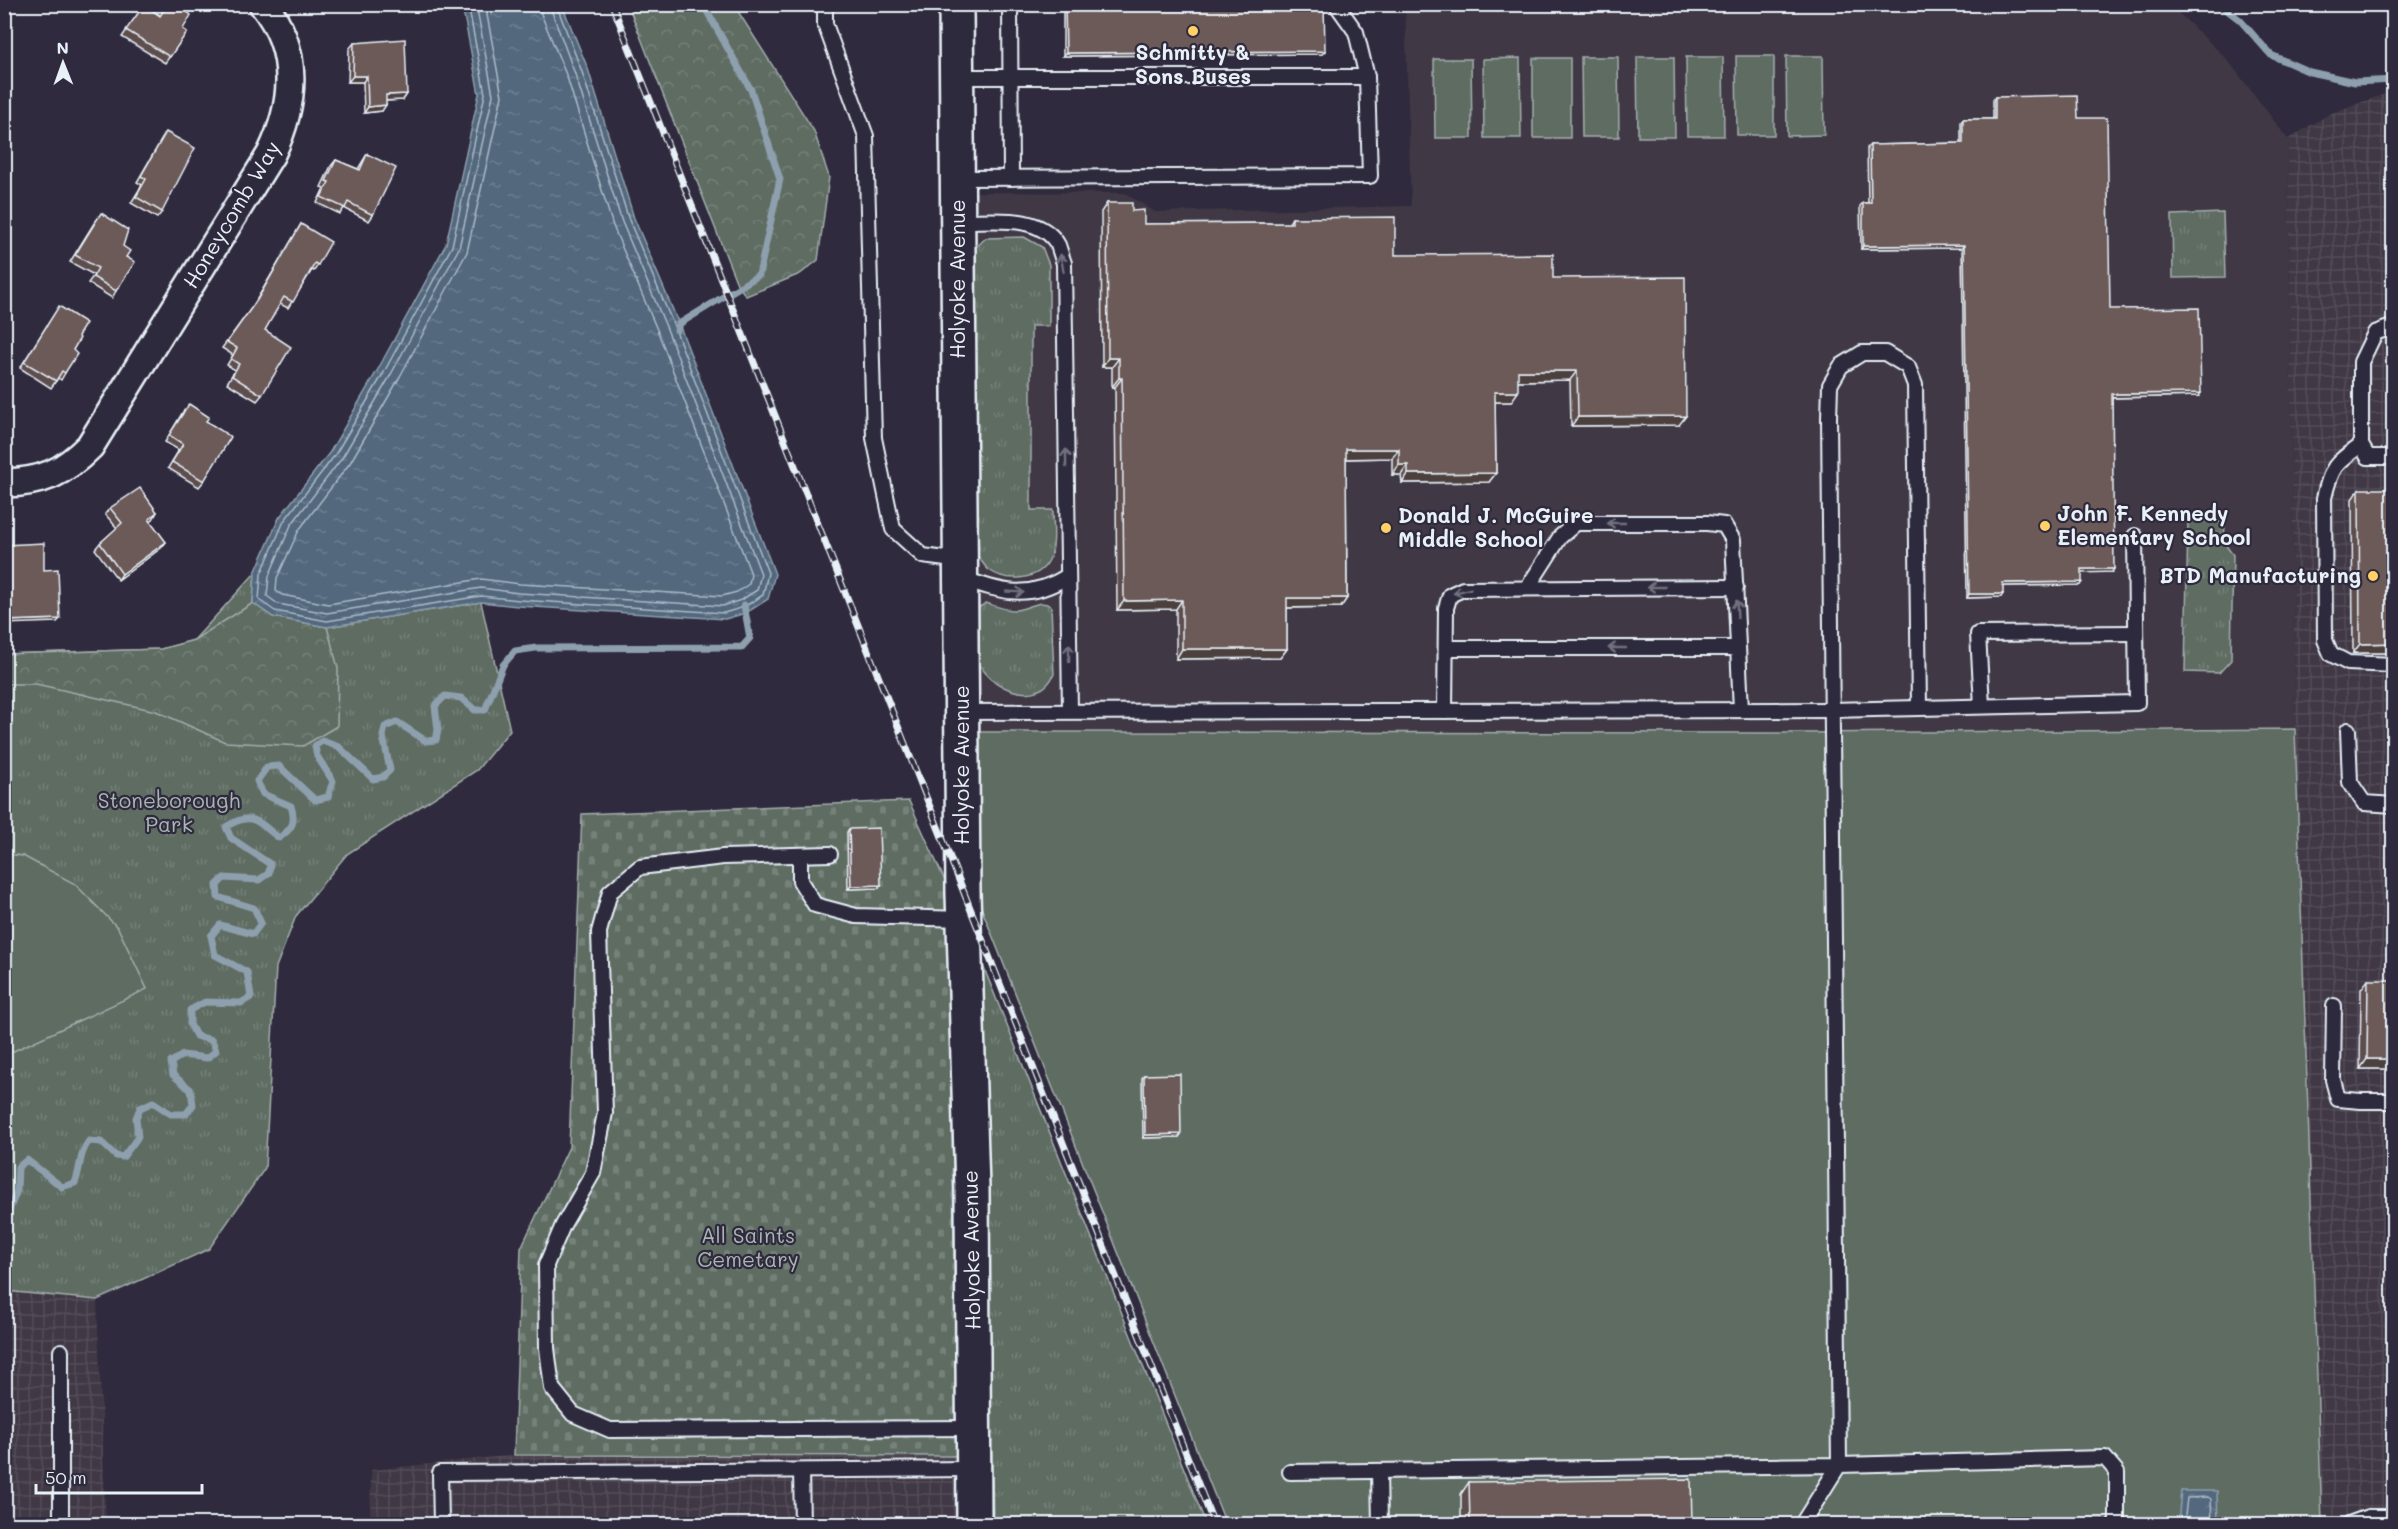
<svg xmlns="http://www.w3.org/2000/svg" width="2398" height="1529" font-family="Mali,sans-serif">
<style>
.built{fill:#413845}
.industrial{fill:url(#industrial-grid)}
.grass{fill:url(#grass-tufts);stroke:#a3aead;stroke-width:1.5}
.forest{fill:url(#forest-crowns);stroke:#a3aead;stroke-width:1.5}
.cemetery{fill:url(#cemetery-stones);stroke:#a3aead;stroke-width:1.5}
.garden{fill:#5e6c62;stroke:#a3aead;stroke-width:1.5}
.water{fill:url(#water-ripples);stroke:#8e9fae;stroke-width:1.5}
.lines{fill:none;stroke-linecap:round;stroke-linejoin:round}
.shore{stroke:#acbac7;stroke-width:1.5}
.stream{stroke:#8e9fae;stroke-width:7}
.service-casing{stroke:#e8f1f8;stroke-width:18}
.minor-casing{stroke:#e8f1f8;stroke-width:32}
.tertiary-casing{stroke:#e8f1f8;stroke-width:38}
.service{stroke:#2f2a3d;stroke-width:14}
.minor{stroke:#2f2a3d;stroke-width:27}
.tertiary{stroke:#2f2a3d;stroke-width:33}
.rail-casing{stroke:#e8f1f8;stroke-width:7}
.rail{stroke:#2f2a3d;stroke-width:4.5;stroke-dasharray:14;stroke-linecap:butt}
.wall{fill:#5d4d4d;stroke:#e8f1f8;stroke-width:1.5}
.shaded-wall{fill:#4c3f3e;stroke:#e8f1f8;stroke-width:1.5}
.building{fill:#6c5a59;stroke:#e8f1f8;stroke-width:1.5}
.oneway{stroke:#70707e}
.poi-dot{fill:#ffd166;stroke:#2f2a3d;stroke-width:2}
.labels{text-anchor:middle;stroke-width:4.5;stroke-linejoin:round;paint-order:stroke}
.poi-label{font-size:21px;font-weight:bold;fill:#e8f1f8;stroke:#2f2a3d;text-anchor:start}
.street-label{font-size:21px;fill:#e8f1f8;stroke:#2f2a3d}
.park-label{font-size:21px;fill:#aab5b4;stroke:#2f2a3d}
</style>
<defs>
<pattern id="industrial-grid" width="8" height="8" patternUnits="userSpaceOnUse" patternTransform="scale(1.5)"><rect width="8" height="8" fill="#413845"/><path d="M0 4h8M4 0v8" fill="none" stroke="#534c57"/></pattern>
<pattern id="grass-tufts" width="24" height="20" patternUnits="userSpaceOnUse" patternTransform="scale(1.5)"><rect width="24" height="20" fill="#5e6c62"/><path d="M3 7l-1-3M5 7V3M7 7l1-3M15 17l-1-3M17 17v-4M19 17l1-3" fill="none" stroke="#758179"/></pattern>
<pattern id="forest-crowns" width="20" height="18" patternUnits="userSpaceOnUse" patternTransform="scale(1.5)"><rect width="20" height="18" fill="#5e6c62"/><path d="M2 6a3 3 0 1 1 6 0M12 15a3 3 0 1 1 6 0" fill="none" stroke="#758179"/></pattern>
<pattern id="cemetery-stones" width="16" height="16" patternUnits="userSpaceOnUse" patternTransform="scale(1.5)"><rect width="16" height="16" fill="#5e6c62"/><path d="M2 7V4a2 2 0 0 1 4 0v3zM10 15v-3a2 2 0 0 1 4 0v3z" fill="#758179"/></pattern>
<pattern id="water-ripples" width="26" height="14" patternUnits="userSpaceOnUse" patternTransform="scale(1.5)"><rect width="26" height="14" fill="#52687d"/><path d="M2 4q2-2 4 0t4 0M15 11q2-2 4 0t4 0" fill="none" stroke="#6b7e90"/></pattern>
</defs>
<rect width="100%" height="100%" fill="#2f2a3d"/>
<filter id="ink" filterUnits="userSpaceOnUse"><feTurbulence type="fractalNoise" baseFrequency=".0167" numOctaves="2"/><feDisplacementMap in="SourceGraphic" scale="12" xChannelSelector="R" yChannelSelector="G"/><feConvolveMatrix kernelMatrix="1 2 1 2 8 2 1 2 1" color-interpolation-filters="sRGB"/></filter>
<g filter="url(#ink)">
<path class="built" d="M1405,5H2170L2227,59L2288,139L2295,729L1800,733L976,732L972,192L1125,193L1155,212L1411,206Z"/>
<g class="industrial">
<path d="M2393,91V1524H2322L2295,729L2288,139L2331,113Z"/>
<path d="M4,1291L97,1300L106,1524H5Z"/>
<path d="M514,1455L992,1456L993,1524H370L371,1470Z"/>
</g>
<g class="grass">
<path d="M2223,213L2225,277L2173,278L2172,215Z"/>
<path d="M1024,237L1042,247L1049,265V326H1031V510H1053C1053,524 1056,544 1050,558C1040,581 1007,583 989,570C984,566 981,560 977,555L975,248L986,238Z"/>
<path d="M2188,521L2225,522L2224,543L2233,555L2231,660L2219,673L2185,672Z"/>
<path d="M255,573L253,603L327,627L481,602L510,730L477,770L347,854L296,916L276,967L265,1168L209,1249L97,1300L5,1291L4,654L161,649L194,640Z"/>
<path d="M986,603C996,606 1004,610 1015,610C1027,610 1042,597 1051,607L1054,674C1040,709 988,689 978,660C974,647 978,622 978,608Z"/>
<path d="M982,963L1206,1524H993Z"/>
</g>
<g class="forest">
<path d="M628,5H734L814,131L829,177L818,260L800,274L746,296L737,284Z"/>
<path d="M253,603L273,617L327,627L338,668L337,726L303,746L225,742L156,711L36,684H5L4,654L161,649L194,640Z"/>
</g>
<path class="cemetery" d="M909,801L949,890L957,1456L514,1455L521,1248L569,1147L582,814Z"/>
<g class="garden">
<path d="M1736,56H1774V135H1737Z"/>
<path d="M1786,56H1823L1824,135L1787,136Z"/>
<path d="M1581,57H1618L1619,137H1582Z"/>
<path d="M1637,57H1674L1675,137H1638Z"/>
<path d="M1686,57H1723L1724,136H1687Z"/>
<path d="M1520,58L1521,138H1484L1483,59Z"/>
<rect x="1533" y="58" width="37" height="80"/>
<path d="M1434,59H1471L1472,138H1435Z"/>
<path d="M2295,729L2322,1524H1226L981,907L976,732L1800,733Z"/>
<path d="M5,854L23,856L75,884L118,928L147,989L5,1055Z"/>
</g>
<g class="water">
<path d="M462,5H562L588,69L634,218L679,324L775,574L768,599L746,613L725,619L518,606L481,602L327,627L273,617L253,603L255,573L279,518L330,452L377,371L446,244L479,94Z"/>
<path d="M2181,1491H2217L2218,1524H2178Z"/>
</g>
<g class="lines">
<g class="shore">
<path d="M468,4L485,94L452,246L383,374L335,455L284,521L261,574L259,600L275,611L327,621L481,596L519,600L724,613L744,607L763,595L768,573L674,326L629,220L582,72L556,4"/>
<path d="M476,4L493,95L459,248L389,378L342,458L291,525L269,576L267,596L278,604L327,613L481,588L519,593L723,606L741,600L757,590L761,574L667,329L622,222L575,74L549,4"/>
<path d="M485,4L502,96L467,252L397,382L350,463L299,530L277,578L276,591L282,595L328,604L481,579L520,584L722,596L737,592L749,584L751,574L658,332L613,226L567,77L541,14L540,4"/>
<path d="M2184,1524L2187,1498L2208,1497L2211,1499L2212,1524"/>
</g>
<g class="stream">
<path d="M2219,4L2240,20L2271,55L2310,72L2355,82L2394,80"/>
<path d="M677,330L679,324L759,275L780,179L751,90L703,4"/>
<path d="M4,1216L7,1215L17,1191L18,1167L27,1160L62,1187L75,1183C81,1168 79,1153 89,1141L101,1142L116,1156L123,1157L138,1137L136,1118L140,1108L153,1102L171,1114H186L193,1105L191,1090L173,1075L171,1062L183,1055L207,1058L216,1051L212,1040L196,1036L190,1024V1010L205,1002L241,1003L251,997L247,972L215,955L211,936L220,925L253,934L261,923L254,908L218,897L217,885L224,878L259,880L269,873L270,864L231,838L226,827C252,810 258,822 279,838C293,828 296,822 291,806L263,794L257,781L267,767L279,766L315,800L328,797L333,781L317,756L315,746L322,741L339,747L373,779L383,777L390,770L383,736L385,727L397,722L426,741L436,740L438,730L435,706L445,696L461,698L475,710H485L503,665L515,651L536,648L742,647L750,638L744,605"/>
</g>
<defs>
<g id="service">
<path d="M825,4V24L866,136L874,438L893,529L923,556L961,561"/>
<path d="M1010,4L1011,178"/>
<path d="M1336,4L1356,32L1367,77"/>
<path d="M957,77H1367L1370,176L958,178"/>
<path d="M958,221C989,222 1040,212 1058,245C1060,251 1062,258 1064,263L1070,711"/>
<path d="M2394,326L2375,333L2361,362V445L2368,457H2394"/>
<path d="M2361,445C2335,463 2331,467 2324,498L2325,640L2331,654L2348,663L2394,665"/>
<path d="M961,578C1002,592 1028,601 1068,576"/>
<path d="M1528,587L1560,537L1576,523H1707L1724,525L1733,540L1741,710"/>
<path d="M1446,648H1738"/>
<path d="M1982,706L1978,634L2136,633"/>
<path d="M1445,711L1446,608L1450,595L1463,589L1736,587"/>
<path d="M962,712L1830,710L2137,703L2135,536"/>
<path d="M2348,730L2350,782L2364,803L2394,805"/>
<path d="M830,854L723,857L640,867L610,892L599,932L605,1113L593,1173L563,1225L546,1265L547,1348L552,1388L573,1414L610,1430L973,1428"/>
<path d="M800,855V881L815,905L856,916L964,919"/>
<path d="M2334,1006L2333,1080L2338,1099L2361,1101H2394"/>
<path d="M801,1471L802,1524"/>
<path d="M1379,1471L1380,1524"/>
<path d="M1290,1472L1839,1465L1829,418L1830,385L1841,366L1862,353H1885L1908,367L1915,385L1919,708"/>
<path d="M61,1524V1351"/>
<path d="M441,1524L440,1473L974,1469"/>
<path d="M1802,1524L1839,1465L2105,1458L2117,1472V1524"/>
<path d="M2349,1524L2368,1517H2394"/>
</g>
<path id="minor" d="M4,483C43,482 63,473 90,446L271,154C295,104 300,50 263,4"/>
<path id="tertiary" d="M956,4L963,893L972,1188L974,1524"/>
</defs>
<use href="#service" class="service-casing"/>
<use href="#minor" class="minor-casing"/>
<use href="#tertiary" class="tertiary-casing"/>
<use href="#service" class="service"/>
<use href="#minor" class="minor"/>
<use href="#tertiary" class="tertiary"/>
<defs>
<path id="rail" d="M612,4L1214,1524"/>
</defs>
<use href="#rail" class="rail-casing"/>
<use href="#rail" class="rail"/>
</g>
<g class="wall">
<path d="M1063,4H1324L1322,54L1063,56Z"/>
<path d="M144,5L187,32L165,63L122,37Z"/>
<path d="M354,43L407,94L403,100L386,101L382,111L364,113L363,82H348L349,49Z"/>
<path d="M1995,97L2078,118L2110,309L2199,396L2112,398V572H2082L2080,585L2003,586L2001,597L1967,598L1962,248L1861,249L1860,206L1863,203H1868L1867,148L1870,145L1961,143V122L1963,119H1993V100Z"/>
<path d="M166,132L162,212L157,218L131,203L142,185L137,182Z"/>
<path d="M367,154L373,215L369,221L344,208L340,214L317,203L324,188L321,187L331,166L336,160L358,169Z"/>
<path d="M1107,203L1132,211L1144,224L1289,223L1292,218L1395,255L1553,278L1679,425L1571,426L1570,380L1518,381L1511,402H1495L1496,473L1489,482L1402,483L1401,475H1392V458L1346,459L1347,598L1341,607L1287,608V649L1280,658L1176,659V609L1117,610L1115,387H1112V367H1102L1101,212Z"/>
<path d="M96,220L123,246L126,257L116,291L112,298L88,283L94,275L70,262Z"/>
<path d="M301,224L318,265L314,271L312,270L288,308L280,304L265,330L262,395L257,401L227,383L235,370L227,365L233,355L222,348L253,306Z"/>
<path d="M55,313L78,336L65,373L61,380L58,378L51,388L20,368Z"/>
<path d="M184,410L206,421L204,481L199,487L168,468L179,450L165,442Z"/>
<path d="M2359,489L2394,653H2353L2352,499Z"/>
<path d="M110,508L157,512L153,519L150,521L166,542L161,548L118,580L95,549L100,543L117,528L105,514Z"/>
<path d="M849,829L881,885L878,888L848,889L847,832Z"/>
<path d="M2368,980L2394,1069H2360L2361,989Z"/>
<path d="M1144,1075L1181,1134L1179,1137L1143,1138L1142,1078Z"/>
<path d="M1469,1482L1692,1524H1461V1494Z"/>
</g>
<g class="shaded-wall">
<path d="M1325,51L1322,54L1063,56L1066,53Z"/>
<path d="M353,76H367L363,82H348Z"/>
<path d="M407,94L403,100L382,101L386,95Z"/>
<path d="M386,105L382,111L364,113L368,107Z"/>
<path d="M1964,245L1962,248L1861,249L1863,246Z"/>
<path d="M1108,358H1119L1112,367H1102Z"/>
<path d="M1518,371H1577L1570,380L1511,381Z"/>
<path d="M1119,378H1122L1115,387H1112Z"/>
<path d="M1495,392H1518L1511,402H1488Z"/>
<path d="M2201,393L2199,396L2109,398L2112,394Z"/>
<path d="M1686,416L1679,425L1571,426L1578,417Z"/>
<path d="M1346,449H1399L1392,458L1340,459Z"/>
<path d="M1399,465H1408L1401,475H1392Z"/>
<path d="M1496,473L1489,482L1402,483L1408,474Z"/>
<path d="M157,512L153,519L144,525L149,519Z"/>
<path d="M166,542L161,548L118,580L122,574Z"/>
<path d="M2082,569H2114L2112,572L2080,573Z"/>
<path d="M2082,582L2080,585L2001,586L2003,583Z"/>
<path d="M1969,594H2003L2001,597L1967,598Z"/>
<path d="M1287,598H1347L1341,607L1280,608Z"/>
<path d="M1182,600L1176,609L1117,610L1124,601Z"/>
<path d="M60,619L57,622L4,624V621Z"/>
<path d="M2394,643V653H2353L2360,644Z"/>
<path d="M1182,649H1287L1280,658L1176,659Z"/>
<path d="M881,885L878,888L848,889L851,886Z"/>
<path d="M2367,1059H2394V1069H2360Z"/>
<path d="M1181,1134L1179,1137L1143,1138L1145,1135Z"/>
</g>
<g class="building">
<path d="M168,4H177L191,15L183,29L187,32L170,57L126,30L144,5L160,16Z"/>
<path d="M1065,4H1324L1325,51L1066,53Z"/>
<path d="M405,39L407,94L386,95V105L368,107L367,76H353L354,43Z"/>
<path d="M4,92L13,98L4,111Z"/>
<path d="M2077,95L2078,118H2107L2110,309L2199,308L2201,393L2112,394L2114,569H2082V582L2003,583V594H1969L1964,245L1863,246V203H1871L1870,145L1963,143V119H1995V97Z"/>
<path d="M166,132L195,148L162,212L136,197L146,179L141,176Z"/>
<path d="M367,154L396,168L373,215L348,202L345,208L321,197L329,182L326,181L336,160L360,170Z"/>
<path d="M1107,203H1132V211L1144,210V224L1292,223V218L1395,217V255L1553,254V278L1685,277L1686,416L1578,417L1577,371H1518V392H1495L1496,473L1408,474V465H1399V449H1346L1347,598H1287V649H1182V600L1124,601L1122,378H1119V358H1108Z"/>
<path d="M101,213L128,230L123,246L130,251L126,257L135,262L116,291L93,277L98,268L75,255Z"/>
<path d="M301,224L331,242L318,265L315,263L293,302L284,297L265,330L291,347L262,395L232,376L239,364L231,359L237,348L227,342L257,300Z"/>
<path d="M59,306L86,323L78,336L80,338L73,350L77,354L65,373L62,371L56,381L24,362Z"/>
<path d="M189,404L209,417L206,421L231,437L204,481L172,462L183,444L169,435Z"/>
<path d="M140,488L157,512L149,519L166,542L122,574L100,543L122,523L110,508Z"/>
<path d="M2359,489H2394V643L2360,644Z"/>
<path d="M44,543V570L58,569L60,619L4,621V545Z"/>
<path d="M879,828L881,885L851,886L849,829Z"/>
<path d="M2368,980H2394V1059H2367Z"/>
<path d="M1180,1074L1181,1134L1145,1135L1144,1075Z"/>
<path d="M1691,1479L1692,1524H1470L1469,1482Z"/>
</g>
<defs><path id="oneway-shaft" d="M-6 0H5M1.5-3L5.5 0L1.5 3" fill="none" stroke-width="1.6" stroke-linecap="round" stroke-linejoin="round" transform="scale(1.5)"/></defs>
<g class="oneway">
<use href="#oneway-shaft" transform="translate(1062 263) rotate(-100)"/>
<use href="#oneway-shaft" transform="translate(1066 458) rotate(-91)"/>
<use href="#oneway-shaft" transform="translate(1616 523) rotate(180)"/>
<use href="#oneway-shaft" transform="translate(1656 587) rotate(180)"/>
<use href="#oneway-shaft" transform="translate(1462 591) rotate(165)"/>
<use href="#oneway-shaft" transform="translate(1015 592) rotate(3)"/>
<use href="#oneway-shaft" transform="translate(1737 609) rotate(-93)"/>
<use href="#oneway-shaft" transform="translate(1617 648) rotate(-180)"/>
<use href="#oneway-shaft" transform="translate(1069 653) rotate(-91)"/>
</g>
</g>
<g class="poi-dot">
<circle cx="1193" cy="31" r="6"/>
<circle cx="2045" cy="526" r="6"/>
<circle cx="1386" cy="528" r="6"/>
<circle cx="2373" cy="576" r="6"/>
</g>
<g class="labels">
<g class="poi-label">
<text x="1193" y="60" text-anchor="middle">Schmitty &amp;<tspan x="1193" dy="24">Sons Buses</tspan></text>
<text x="2057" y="521">John F. Kennedy<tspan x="2057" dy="24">Elementary School</tspan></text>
<text x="1398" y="523">Donald J. McGuire<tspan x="1398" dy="24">Middle School</tspan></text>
<text x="2361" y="583" text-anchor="end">BTD Manufacturing</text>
</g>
<g class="street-label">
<text transform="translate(232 215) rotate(-59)" y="7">Honeycomb Way</text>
<text transform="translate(958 279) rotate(-90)" y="7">Holyoke Avenue</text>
<text transform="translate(962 765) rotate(-90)" y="7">Holyoke Avenue</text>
<text transform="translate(972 1250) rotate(-91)" y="7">Holyoke Avenue</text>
</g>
<g class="park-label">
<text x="169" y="808">Stoneborough<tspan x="169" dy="24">Park</tspan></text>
<text x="748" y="1243">All Saints<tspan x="748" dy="24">Cemetary</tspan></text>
</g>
</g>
<rect width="2398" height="1529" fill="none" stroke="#2f2a3d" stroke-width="24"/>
<rect x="12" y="12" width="2374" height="1505" fill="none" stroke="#e8f1f8" stroke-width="2" filter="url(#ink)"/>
<g transform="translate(63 63) rotate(359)" stroke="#2f2a3d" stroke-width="4.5" paint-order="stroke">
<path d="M0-4.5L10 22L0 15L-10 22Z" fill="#e8f1f8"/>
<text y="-9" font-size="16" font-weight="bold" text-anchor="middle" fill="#e8f1f8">N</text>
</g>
<path d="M36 1484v9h166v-9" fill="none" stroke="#e8f1f8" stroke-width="3"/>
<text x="45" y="1484" font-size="18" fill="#e8f1f8" stroke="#2f2a3d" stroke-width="4.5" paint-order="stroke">50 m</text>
</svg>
